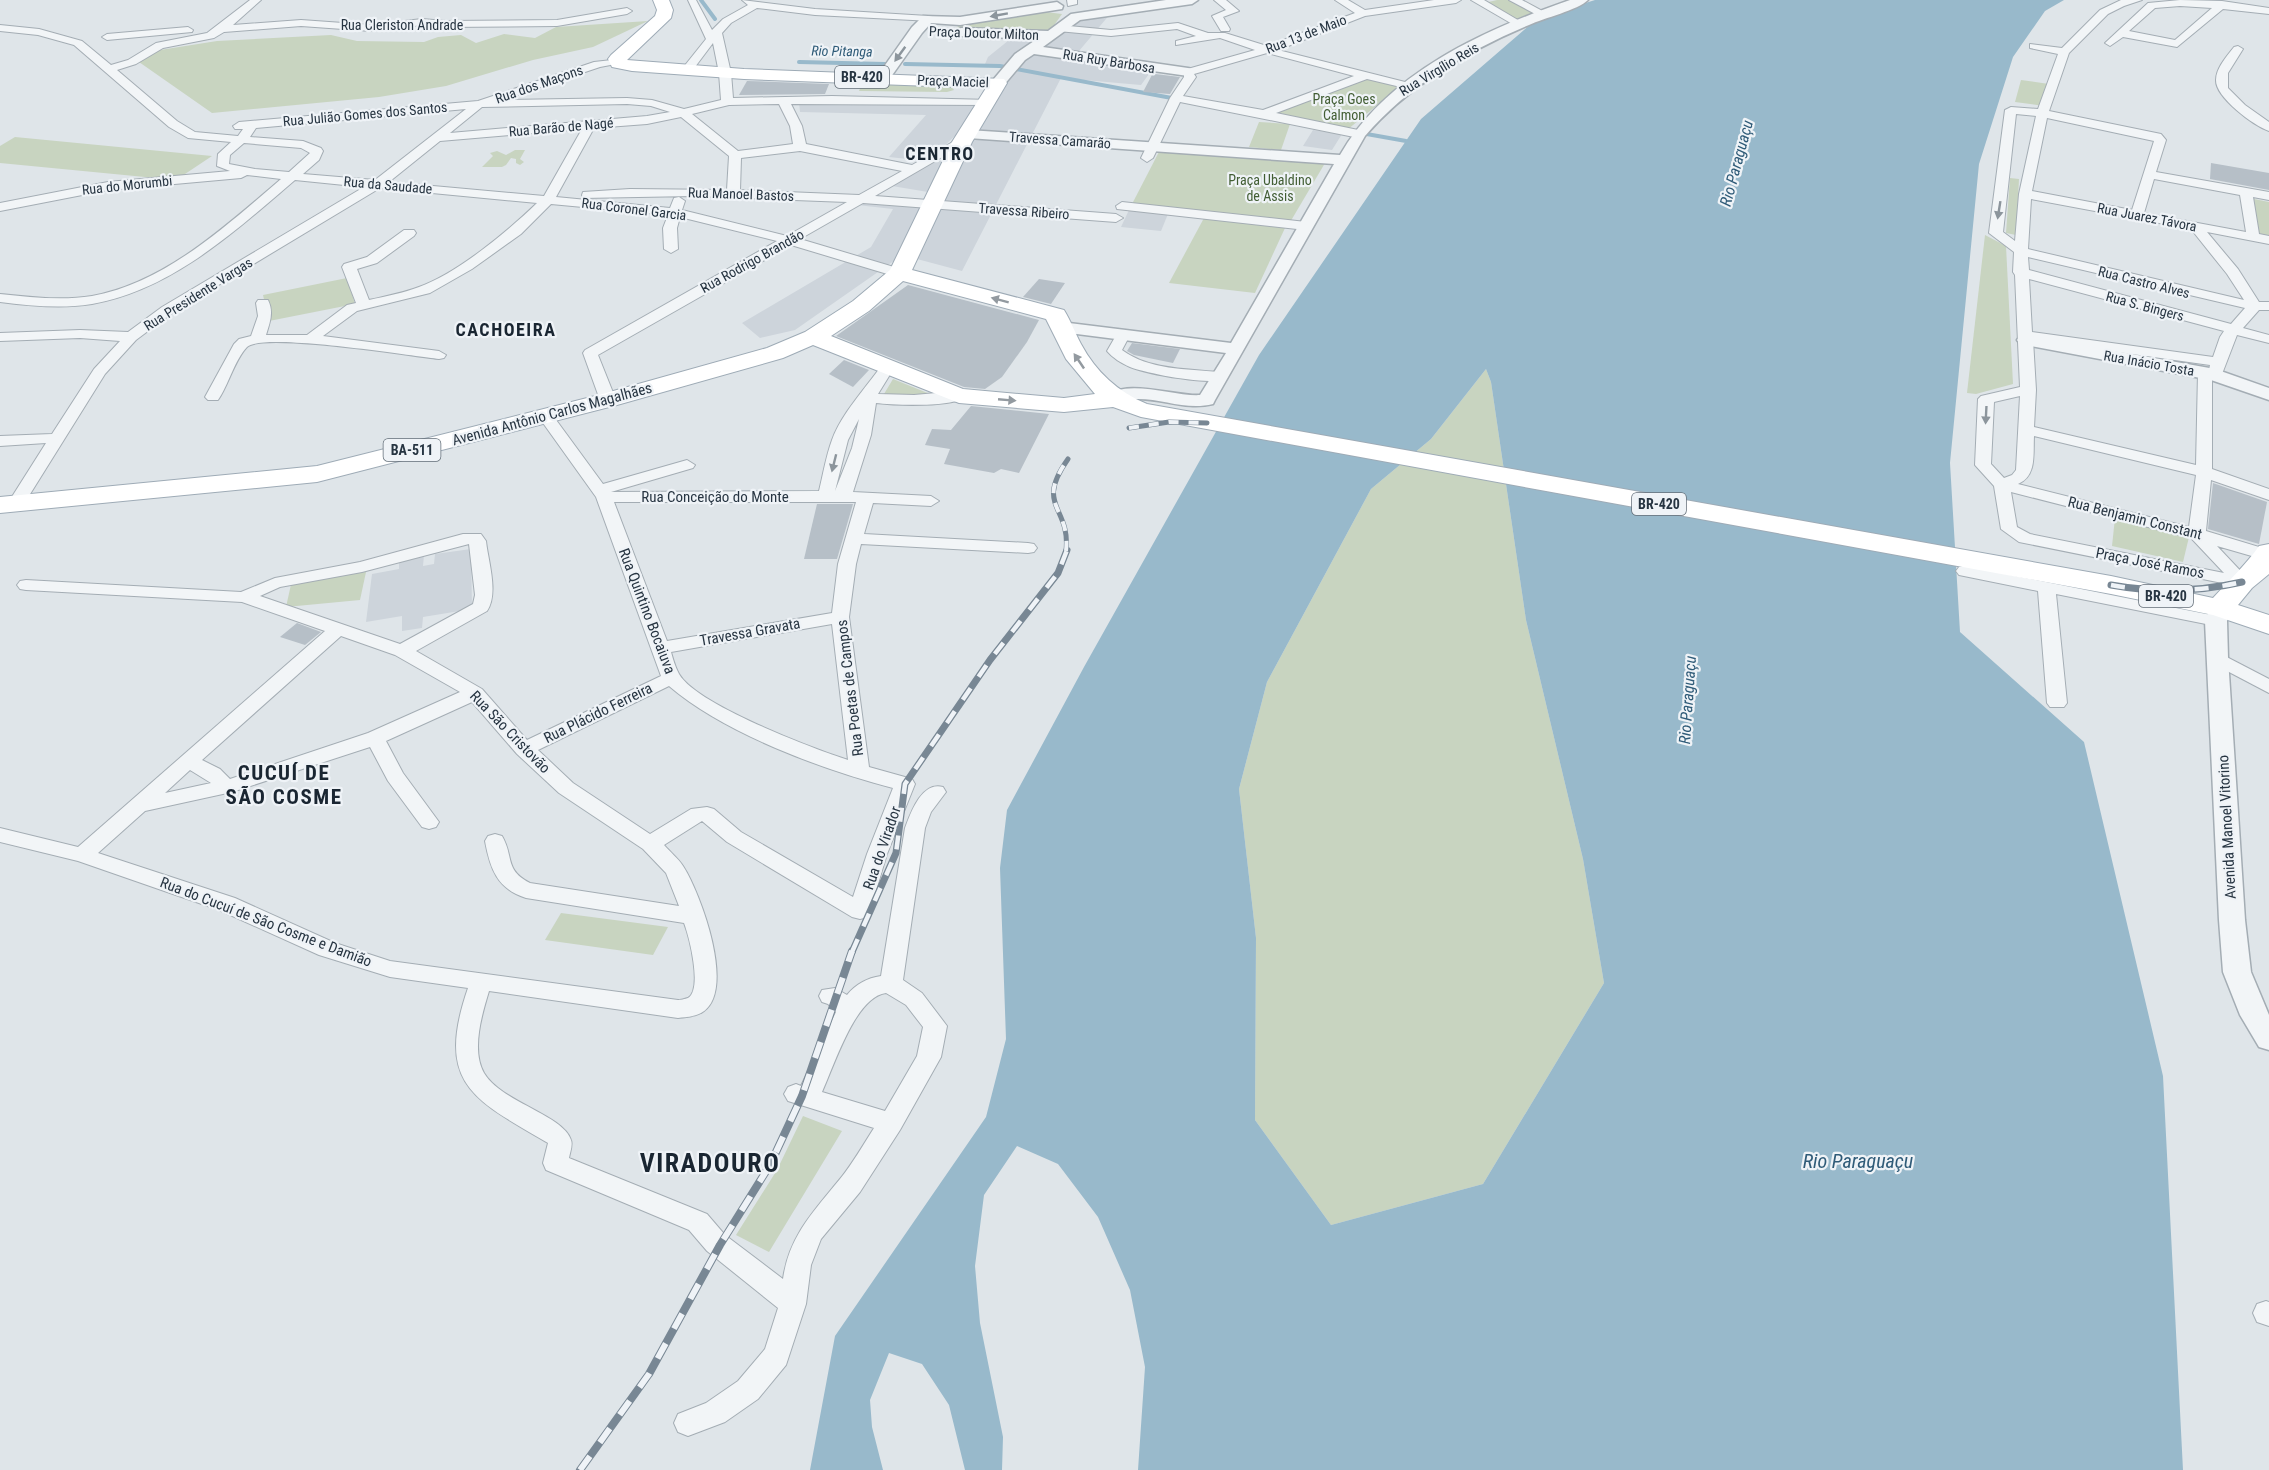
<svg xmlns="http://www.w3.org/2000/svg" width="2269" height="1470" font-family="'Roboto Condensed',sans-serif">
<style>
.built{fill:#cdd4db}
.green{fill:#c8d4c0}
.water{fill:#98b9cb;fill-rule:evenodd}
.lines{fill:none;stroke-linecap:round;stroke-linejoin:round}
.stream{stroke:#98b9cb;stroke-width:4}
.building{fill:#b6bfc7}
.minor-casing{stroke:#a4adb4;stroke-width:2}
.tertiary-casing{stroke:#a4adb4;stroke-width:3}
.primary-casing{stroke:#9eabb6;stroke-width:2}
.minor{fill:#f2f5f7;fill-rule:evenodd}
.tertiary{fill:#f2f5f7;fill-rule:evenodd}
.primary{fill:#fff;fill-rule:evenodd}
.rail-far2-casing{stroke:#788794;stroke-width:5}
.rail-far1-casing{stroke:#788794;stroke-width:7}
.rail-casing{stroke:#788794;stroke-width:8}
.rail-far2{stroke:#eff3f7;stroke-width:4;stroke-dasharray:10;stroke-linecap:butt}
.rail-far1{stroke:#eff3f7;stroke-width:4.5;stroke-dasharray:14;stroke-linecap:butt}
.rail{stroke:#eff3f7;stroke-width:6;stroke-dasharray:17;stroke-linecap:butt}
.oneway{fill:#8c959c}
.oneway2{fill:#939aa0}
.labels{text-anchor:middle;stroke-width:4.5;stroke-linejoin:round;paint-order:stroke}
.far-street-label{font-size:14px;fill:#273542;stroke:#eff3f7}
.far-water-label{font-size:14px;font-style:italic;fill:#2f5b78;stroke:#eff3f7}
.shield{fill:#eff3f7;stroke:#636e78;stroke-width:1.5}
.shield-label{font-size:14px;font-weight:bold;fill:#273542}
.far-park-label{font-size:14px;fill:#425e34;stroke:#eff3f7}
.street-label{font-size:15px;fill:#273542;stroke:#eff3f7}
.water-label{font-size:16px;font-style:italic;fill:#2f5b78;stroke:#eff3f7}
.far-district-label{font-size:18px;font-weight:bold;letter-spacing:1.5px;fill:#1a2632;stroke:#eff3f7}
.near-water-label{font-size:20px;font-style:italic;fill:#2f5b78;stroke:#eff3f7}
.district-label{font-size:21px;font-weight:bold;letter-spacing:1.5px;fill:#1a2632;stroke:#eff3f7}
.near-district-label{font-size:26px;font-weight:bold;letter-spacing:1.5px;fill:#1a2632;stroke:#eff3f7}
</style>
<rect width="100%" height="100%" fill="#dfe5e9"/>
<g class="built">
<path d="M1116,7L1079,51L1157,63L1141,85L1061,78L962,271L917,259L965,155L1006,81L1025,57L1080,16Z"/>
<path d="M1014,36L1037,37L1005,66L985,64L988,57Z"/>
<path d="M799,102L974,105L962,129L941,149L917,160L889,157L926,115L800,112Z"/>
<path d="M1313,130L1342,134L1332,150L1303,146Z"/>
<path d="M939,161L954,163L934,193L892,186L930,162Z"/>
<path d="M871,202L921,206L898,258L795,330L760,338L742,323L871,247L893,209L857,205Z"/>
<path d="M1129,210L1168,214L1161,231L1121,227Z"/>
<path d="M471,549L472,609L423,617L422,628L402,631V616L366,622L372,574L399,569V559L424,555L423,566L434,564L435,554Z"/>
</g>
<g class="green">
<path d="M1497,0H1509L1541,16L1519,24L1480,4Z"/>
<path d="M1046,12L1062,14L1050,31L956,28L966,20Z"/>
<path d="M648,21L593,47L533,60L446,86L379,97L212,113L139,62L160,50L217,41L331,35L357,41L424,42L438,37L461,35L476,43L504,34L535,38L556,27Z"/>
<path d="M1365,78L1399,87L1347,130L1276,112Z"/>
<path d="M2021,80L2049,84L2044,106L2015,102Z"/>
<path d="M862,84L951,86L954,90L947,92L859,91Z"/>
<path d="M1259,122L1290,124L1281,150L1249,147Z"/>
<path d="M15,137L212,156L176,180L0,163V146Z"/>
<path d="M1162,146L1328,158L1289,224L1131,206Z"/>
<path d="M515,150H525L520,159L524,162L520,165L516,163V159L511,158L506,165L502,167H482L493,156L490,153L497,151L506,155Z"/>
<path d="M2010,178L2019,179L2016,235L2006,233Z"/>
<path d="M2254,199L2269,202V239L2256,237Z"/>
<path d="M1204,218L1285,228L1255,293L1169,283Z"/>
<path d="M1985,235L2006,246L2013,384L1976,394L1967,393Z"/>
<path d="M347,278L355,304L269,321L263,295Z"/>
<path d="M1486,369L1491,382L1526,620L1583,859L1604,983L1483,1184L1331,1225L1255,1120L1256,938L1239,789L1267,682L1371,489L1431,439Z"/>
<path d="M893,379L930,394H884Z"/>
<path d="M2115,518L2189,537L2183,562L2112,546Z"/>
<path d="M366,572L360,600L286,607L292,580Z"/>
<path d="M561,913L668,927L653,955L545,940Z"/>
<path d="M803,1116L842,1131L769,1252L736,1235L777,1170Z"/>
</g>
<path class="water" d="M1595,0H2064L2045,11L2013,57L1979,164L1950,463L1960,632L2084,742L2163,1076L2183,1470H1138L1145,1367L1130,1290L1098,1217L1058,1164L1017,1146L984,1195L975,1266L980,1323L1003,1437L1002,1470H965L949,1405L922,1364L889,1353L870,1400L872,1427L883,1470H810L835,1336L986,1117L1006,1039L1000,868L1007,810L1084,667L1259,355L1421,119L1538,18ZM1486,369L1491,382L1526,620L1583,859L1604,983L1483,1184L1331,1225L1255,1120L1256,938L1239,789L1267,682L1371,489L1431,439Z"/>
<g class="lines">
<g class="stream">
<path d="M701,0L715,19"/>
<path d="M799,62L885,64"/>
<path d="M905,64L1000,66L1177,99"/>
<path d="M1361,133L1406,141"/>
</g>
</g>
<g class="building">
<path d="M1153,73L1155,74L1180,77L1170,94L1143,92Z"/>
<path d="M747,81L829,84L825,94L739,95Z"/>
<path d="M2211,163L2269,173V190L2210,179Z"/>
<path d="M1039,279L1065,283L1051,304L1023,297Z"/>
<path d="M908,285L1039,320L1027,342L1002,377L985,389L964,387L836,336Z"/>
<path d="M1132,343L1180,349L1173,363L1134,355L1127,351Z"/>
<path d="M844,360L869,370L853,387L829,374Z"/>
<path d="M971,406L1049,414L1019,473L1001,469L994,473L944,464L950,449L925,445L932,429L951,430Z"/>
<path d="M2213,483L2267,502L2259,544L2208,529Z"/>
<path d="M817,504H853L837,559H804Z"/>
<path d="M297,623L321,632L305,645L280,637Z"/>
</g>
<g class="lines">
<defs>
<g id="minor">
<path d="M250,0H261L233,25L301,20L371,25L422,19L445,21L557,20L627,8L632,11L627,14L557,26L445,27L422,25L371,31L301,26L224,32L214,38L163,48L136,64L117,70L177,121L195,132L238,136L243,129H235L233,126L239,122L478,101L594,62L621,59V63L600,67L502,100L627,98L652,100L684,109L721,100L719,73L713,43L692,71L688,72L682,69L706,39L688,0H696L712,30L723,19L748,5L742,0L815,9L928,16L932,17V21L815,15L757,8L731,23L722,33L731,73L733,98L832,96L991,100L993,102L987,105L791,104L802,126L806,144L912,165L958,139H966L968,142L875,196L1116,214L1123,218L1116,222L863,203L800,239L904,270L906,273L904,276H894L791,245L598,355L616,400L608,405L600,400L583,353L585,350L777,241L680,217L677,228L678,249L671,253L664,249L663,228L668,215L551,204L521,234L472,269L430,293L357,311L323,336L439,351L446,355L444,358L439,359C411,356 262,332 247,347C235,359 228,386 218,400H208L205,397L234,344L239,339L251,336L258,316L256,303L258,300H268C274,312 270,322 266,335H307L347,305L356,303L342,267L344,264L367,257L404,230H414L416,233L414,236L377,263L357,269L369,300C386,296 404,293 419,287C458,273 508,231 537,203L380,188L172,313L136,340L105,374L22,507H10L8,503L46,443L0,446V436L52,434L94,369L120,341L80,338L0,341V333L80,330L128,332L162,307L364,187L295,180C235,231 172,290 92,304C62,309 30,306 0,302V294C30,297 61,301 92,296C165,283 227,225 281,179L247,175L241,178L108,190L0,211V203L108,182L230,171L217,166L218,154L231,142L188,138L169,127L74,45L38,35L0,31V25L39,29L82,41L111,65L128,60L156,43L207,33ZM627,104L651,106L670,112L647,116L450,133L482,107ZM779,104L790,126L793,144L738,151L692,114L729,105ZM466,109L375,180L303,174L319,160L323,151L321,148L303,141L250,137L256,128ZM681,117L729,156L727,190L630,189L583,192L582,195L583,198L693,196L847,202L787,236L682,210L685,201L679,197L674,198L670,208L556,197L594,128L647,124ZM582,129L544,196L389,182L440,141ZM244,143L301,148L310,153L289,172L255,169L229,164L230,155ZM800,151L902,171L859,195L740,190L741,158Z"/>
<path d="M1067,0H1077V4L1068,6Z"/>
<path d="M1214,0H1226L1239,11L1223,17L1230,29L1229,31H1221L1212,16L1226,10Z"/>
<path d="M1335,0H1348L1365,10L1434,0H1461L1456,3L1365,16L1278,50L1413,84V88L1409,89L1367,79L1276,113L1363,131V137L1359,138L1180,102L1153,158L1147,162L1141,158L1170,98L1184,77V70L1255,50L1220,38L1176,45V41L1196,36L1177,29L1111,36L1058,31L1053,28L1058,25L1111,30L1178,23L1208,33H1225L1267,46L1355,13ZM1267,53L1354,76L1263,110L1183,96L1196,77L1194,74Z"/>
<path d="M1471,0H1484L1523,23L1518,26L1514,25Z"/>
<path d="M1509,0H1522L1546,13L1537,15Z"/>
<path d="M2121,0H2142L2124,6L2108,14L2069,53L2049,111L2161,134L2166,140L2156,172L2269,192V200L2253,197L2259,234L2269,236V244L2207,232L2238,269L2259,302H2269V310H2259L2243,328L2269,335V343L2237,335L2222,374L2220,377L2212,378V469L2269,489V500L2211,480L2206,531L2269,550V561L2217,546L2251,582L2248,586L2242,587L2019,542L2001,529L1994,486L1975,465L1978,399L1981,396L2020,387L2015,275L2013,272L2014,252L1989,233L2005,110L2011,107L2038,109L2058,54L2030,48V44L2062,48L2100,10ZM2016,114L2036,116L2019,194L2015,241L2003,232ZM2047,118L2154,141L2132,210L2032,191ZM2154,179L2240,195L2246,232L2144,213ZM2031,199L2191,229L2227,274L2244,300L2028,249ZM2028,257L2245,308L2231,324L2029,270ZM2029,279L2224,331L2220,337L2213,357L2032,332ZM2033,340L2210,365L2209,370H2200L2198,373L2196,465L2034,427L2036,390ZM2020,396L2016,470L2012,475L2004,478L1991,464L1994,402ZM2034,436L2196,475L2189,527L2018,484C2037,476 2033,454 2034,436ZM2011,492L2191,538L2224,573L2030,534L2017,527Z"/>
<path d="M2180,0L2222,1L2269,8V14L2223,9L2177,47L2123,37L2110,46L2105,43L2148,3ZM2180,6L2212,8L2175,40L2129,31L2155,8Z"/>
<path d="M188,27L193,30L192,32L107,40L102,37L107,34Z"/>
<path d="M2238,46L2243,49L2228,73V88L2245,105L2269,122V131C2254,126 2215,97 2216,80C2216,68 2227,56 2234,47Z"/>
<path d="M1122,202L1306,222L1313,226L1306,230L1117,209L1116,206Z"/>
<path d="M1123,331L1130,335L1122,350C1149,370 1187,369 1219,372L1227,377C1217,388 1145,373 1130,367C1121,363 1113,358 1107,351L1118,332Z"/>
<path d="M887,364L894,368L878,394L914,395L959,391L967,396C955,408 893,405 876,403L871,435L853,492L931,496L939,501L931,506L873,503L864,534L1028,543L1034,544L1037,548L1034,552L1028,553L861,544L856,564L849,617L869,767L912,779L915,784L887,854L868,917L860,919L852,917L727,842L702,821L664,845C670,852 678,858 683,866C700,892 738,993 701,1013C694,1017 685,1017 678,1018L489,991C482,1014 471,1050 484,1073C501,1102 563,1115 571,1140C573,1145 570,1152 569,1158L707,1214L725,1235L783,1279C789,1236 814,1211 840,1179C853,1163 863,1145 874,1128L788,1101L784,1094L788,1087L796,1084L801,1086L836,1012L828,1004L822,1002L819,996L822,990L835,988L847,995C856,984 867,978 881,976L905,828C911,812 922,781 943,787L946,792L931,812L925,828L903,980L922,993L947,1026L941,1057L900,1130L860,1192L821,1239L811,1265L806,1304L786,1365L758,1399L725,1422L688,1436L678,1432L674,1423L678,1414L706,1403L738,1381L765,1349L778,1308L707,1251L689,1230L546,1170L543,1163L548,1143C473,1099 435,1084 468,988L390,977L319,955L219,910L78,861L0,842V828L78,847L325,631L242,602L26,590L20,589L17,585L20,581L26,580L241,592L275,578L360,562L463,534H481L486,541C488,561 499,593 487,611L416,651L482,689L527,740L661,676L596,497L538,416L541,413H551L603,484L687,460L695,465L693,468L611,492L819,491C823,475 826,456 832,440C842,413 865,389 882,365ZM859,419L852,448L835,491L848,440ZM614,502H856L838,564L832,613L667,641ZM469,544L475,595L473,604L400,644L260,596L280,587L362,572ZM832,624L848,760C812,748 697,705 679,674C675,667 673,659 671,652ZM341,636L395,655L460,692L368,733L230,779L220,769L202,760ZM669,686C725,734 824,770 893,788L867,854L853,897L741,832L714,809L707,807L691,809L650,834L573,783L538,750ZM472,702L517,754L559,793L643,849L666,873L679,906L530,883C504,870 514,856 502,836L495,834L488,836L485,841C490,868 497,889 526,898L684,923C689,936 703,989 688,998C686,999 679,1000 678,1000L390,961L335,943L235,898L98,853L145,811L232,792L370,747L388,781L422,827L429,829L436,827L439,822L403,773L386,741ZM190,770L211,783L165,793ZM886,993L906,1005L923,1027L917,1056L885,1111L822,1092C834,1066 855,997 886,993Z"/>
<path d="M1965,566L2216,616L2222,617L2225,621L2222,625L2216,626L2056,594L2067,703L2064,707H2050L2047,703L2038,591L1959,575L1956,571L1959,567Z"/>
<path d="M2217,652L2269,679V693L2210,662L2208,658L2210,654Z"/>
<path d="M2266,1301L2269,1302V1326L2257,1322L2253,1313L2257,1304Z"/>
</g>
<g id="tertiary">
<path d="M1166,0H1198L1192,4L1080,20L1043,47L1188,68L1193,69L1195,72L1193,75L1188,76L1034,54L1025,60L1003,86H993L991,83L993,80L1015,54L1037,39L961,36L954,32L961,28L1048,31L1071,14Z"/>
<path d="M1570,0H1588C1578,10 1544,18 1529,25C1467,51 1409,85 1365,136L1215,400L1213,404C1186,411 1162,398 1135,399C1125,399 1118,406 1107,403L1105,399C1121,376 1176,397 1200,395L1226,353L1061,332L1055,331L1052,327L1055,323L1061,322L1231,343L1334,164L968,138L961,134L968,130L1340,155C1387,73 1484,30 1570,0Z"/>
<path d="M1057,2L1063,6L1062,9L960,25L931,23L922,33L888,81L883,82L876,78L912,27L923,16L960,17Z"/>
<path d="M2026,335L2215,369L2269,388V400L2211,380L2020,344L2017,340L2020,336Z"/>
<path d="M2220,601L2228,603L2231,608L2227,621L2228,658L2245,920L2251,972L2269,1015V1050L2259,1047L2240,1015L2223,972L2219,920L2205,621L2212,603Z"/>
</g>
<path id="primary" d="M653,0H669L673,10L671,18L627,60L744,69L1004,79L1007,83L972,142L912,270L1064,310C1071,321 1075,333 1081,344C1096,372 1118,392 1147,404L2111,576L2213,598C2229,580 2246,565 2259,546L2269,544V574L2252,588L2238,605L2269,615V634L2213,615L2111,594L1141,417L1113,407L1064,412L959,403L813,345L783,358L617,405L317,482L0,513V497L317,466L599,395L767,348L805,332L853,301L890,270L952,142L986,88L744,79L632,71L612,67L608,59L611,55L655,16L657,10ZM903,281L1046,319L1066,359L1095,394L1064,398L963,389L831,336L869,311Z"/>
</defs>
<use href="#minor" class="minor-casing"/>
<use href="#tertiary" class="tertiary-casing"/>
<use href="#primary" class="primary-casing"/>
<use href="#minor" class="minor"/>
<use href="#tertiary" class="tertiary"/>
<use href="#primary" class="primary"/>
<defs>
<g id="rail-far2">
<path d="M1129,428L1169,422L1207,423"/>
<path d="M1066,551C1071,506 1034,507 1068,459"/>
</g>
<g id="rail-far1">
<path d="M2111,585C2156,593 2198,592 2242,582"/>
<path d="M852,952L896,853L905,784L990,660L1058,573L1067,550"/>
</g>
<path id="rail" d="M580,1470L649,1374L720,1245L770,1165L802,1096L852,951"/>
</defs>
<use href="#rail-far2" class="rail-far2-casing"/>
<use href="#rail-far1" class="rail-far1-casing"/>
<use href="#rail" class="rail-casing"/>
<use href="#rail-far2" class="rail-far2"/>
<use href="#rail-far1" class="rail-far1"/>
<use href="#rail" class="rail"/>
</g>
<defs><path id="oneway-solid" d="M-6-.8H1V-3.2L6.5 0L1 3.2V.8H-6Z" transform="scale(1.5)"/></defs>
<g class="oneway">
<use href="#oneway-solid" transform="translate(999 15) rotate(170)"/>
<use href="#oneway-solid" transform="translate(900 54) rotate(126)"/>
<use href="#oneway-solid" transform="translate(1999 210) rotate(99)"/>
<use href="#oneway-solid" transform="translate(1986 415) rotate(93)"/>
<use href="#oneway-solid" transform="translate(834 463) rotate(104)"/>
</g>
<g class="oneway2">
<use href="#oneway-solid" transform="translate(1000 300) rotate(-165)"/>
<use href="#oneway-solid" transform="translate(1079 361) rotate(-124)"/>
<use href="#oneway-solid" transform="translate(1007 400) rotate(5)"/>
</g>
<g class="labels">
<g class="far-street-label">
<text x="402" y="30">Rua Cleriston Andrade</text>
<text transform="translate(984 33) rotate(2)" y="5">Praça Doutor Milton</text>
<text transform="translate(1306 34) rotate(-21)" y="5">Rua 13 de Maio</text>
<text transform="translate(1109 61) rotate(9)" y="5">Rua Ruy Barbosa</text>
<text transform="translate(1439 69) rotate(-31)" y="5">Rua Virgílio Reis</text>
<text transform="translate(953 81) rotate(2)" y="5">Praça Maciel</text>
<text transform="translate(539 84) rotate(-19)" y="5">Rua dos Maçons</text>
<text transform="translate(365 114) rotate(-5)" y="5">Rua Julião Gomes dos Santos</text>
<text transform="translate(561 127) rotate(-5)" y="5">Rua Barão de Nagé</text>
<text transform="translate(1060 140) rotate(4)" y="5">Travessa Camarão</text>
<text transform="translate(127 185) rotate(-6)" y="5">Rua do Morumbi</text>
<text transform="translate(388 185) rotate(5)" y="5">Rua da Saudade</text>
<text transform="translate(741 194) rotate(2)" y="5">Rua Manoel Bastos</text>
<text transform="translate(634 209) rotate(7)" y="5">Rua Coronel Garcia</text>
<text transform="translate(1024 211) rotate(4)" y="5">Travessa Ribeiro</text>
<text transform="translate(2147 217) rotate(11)" y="5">Rua Juarez Távora</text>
<text transform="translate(752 261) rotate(-29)" y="5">Rua Rodrigo Brandão</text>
<text transform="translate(2144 282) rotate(14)" y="5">Rua Castro Alves</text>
<text transform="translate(198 294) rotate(-32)" y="5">Rua Presidente Vargas</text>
<text transform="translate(2145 306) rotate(15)" y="5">Rua S. Bingers</text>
<text transform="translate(2149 363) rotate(10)" y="5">Rua Inácio Tosta</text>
</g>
<g class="far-water-label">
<text transform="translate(842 51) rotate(1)" y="5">Rio Pitanga</text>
</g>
<g class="shield">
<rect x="835" y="66" width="54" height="22" rx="4.5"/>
<rect x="383.5" y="439" width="57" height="22" rx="4.5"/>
<rect x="1632" y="493" width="54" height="22" rx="4.5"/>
<rect x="2139" y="585" width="54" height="22" rx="4.5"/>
</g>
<g class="shield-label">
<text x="862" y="82">BR-420</text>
<text x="412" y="455">BA-511</text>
<text x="1659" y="509">BR-420</text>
<text x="2166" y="601">BR-420</text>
</g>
<g class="far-park-label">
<text x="1344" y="104">Praça Goes<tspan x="1344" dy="16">Calmon</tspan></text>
<text x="1270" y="185">Praça Ubaldino<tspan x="1270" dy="16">de Assis</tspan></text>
</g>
<g class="street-label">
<text transform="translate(552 414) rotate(-15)" y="5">Avenida Antônio Carlos Magalhães</text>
<text x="715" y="502">Rua Conceição do Monte</text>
<text transform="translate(2135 518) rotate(14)" y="5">Rua Benjamin Constant</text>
<text transform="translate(2150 563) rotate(11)" y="5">Praça José Ramos</text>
<text transform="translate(647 611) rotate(69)" y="5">Rua Quintino Bocaiuva</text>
<text transform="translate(750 632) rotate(-10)" y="5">Travessa Gravata</text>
<text transform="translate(850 688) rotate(-97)" y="5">Rua Poetas de Campos</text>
<text transform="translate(598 713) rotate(-26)" y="5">Rua Plácido Ferreira</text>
<text transform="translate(510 732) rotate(46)" y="5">Rua São Cristovão</text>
<text transform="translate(2227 827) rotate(-93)" y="5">Avenida Manoel Vitorino</text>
<text transform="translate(882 848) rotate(-71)" y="5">Rua do Virador</text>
<text transform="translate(266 922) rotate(21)" y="5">Rua do Cucuí de São Cosme e Damião</text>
</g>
<g class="water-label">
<text transform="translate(1736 163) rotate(-75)" y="6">Rio Paraguaçu</text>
<text transform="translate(1687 700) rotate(-86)" y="6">Rio Paraguaçu</text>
</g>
<g class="far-district-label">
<text x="940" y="160">CENTRO</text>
<text x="506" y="336">CACHOEIRA</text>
</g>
<g class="near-water-label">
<text x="1858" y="1168">Rio Paraguaçu</text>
</g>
<g class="district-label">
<text x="284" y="780">CUCUÍ DE<tspan x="284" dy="24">SÃO COSME</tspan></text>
</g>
<g class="near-district-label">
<text x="710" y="1172">VIRADOURO</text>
</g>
</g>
</svg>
